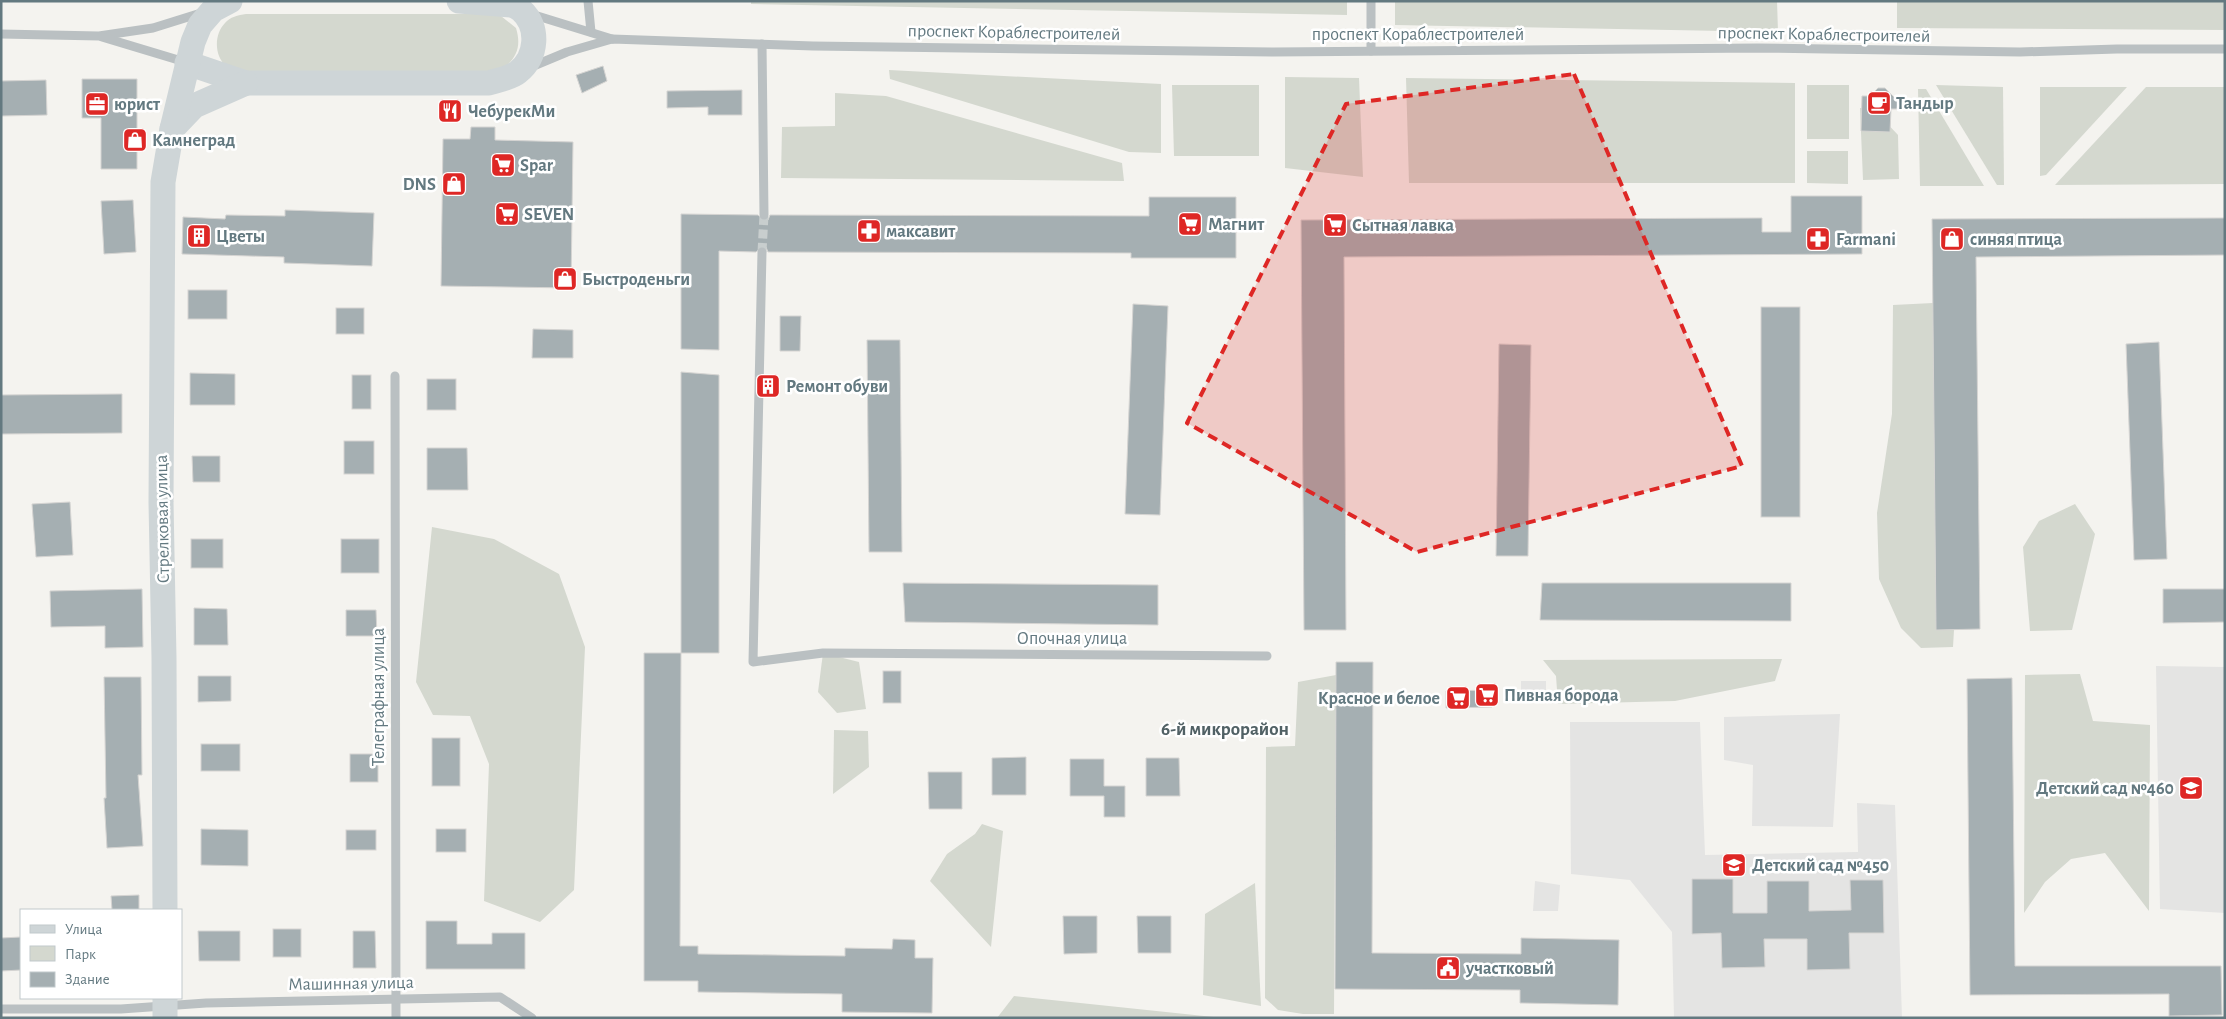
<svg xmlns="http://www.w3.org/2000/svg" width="2226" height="1019" font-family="'Alegreya Sans',sans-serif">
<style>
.built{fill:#e4e4e3}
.green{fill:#d4d8cf}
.building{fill:#a5afb2;stroke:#d5d4d2}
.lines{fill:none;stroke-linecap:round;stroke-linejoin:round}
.minor-tunnel{stroke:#c8cece;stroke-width:9;stroke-dasharray:9 4.5;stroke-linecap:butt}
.minor{stroke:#bac0c2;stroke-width:9}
.major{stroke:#ced5d7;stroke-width:25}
.marked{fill:#de2725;fill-opacity:0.2;stroke:#de2725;stroke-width:4;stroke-dasharray:10 6;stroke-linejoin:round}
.labels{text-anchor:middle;stroke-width:5;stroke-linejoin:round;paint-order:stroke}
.street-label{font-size:18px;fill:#637980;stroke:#fff}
.poi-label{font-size:18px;font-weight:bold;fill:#637980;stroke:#fff;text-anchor:start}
.neighbourhood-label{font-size:19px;font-weight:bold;fill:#516165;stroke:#fff}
</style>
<rect width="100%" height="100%" fill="#f4f3ef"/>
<g class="built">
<path d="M2156,666L2225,667V913L2160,909Z"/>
<rect x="1521" y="681" width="25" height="21"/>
<path d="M1840,714L1833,827L1752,826L1753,765L1724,760V717Z"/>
<path d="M1570,722H1700L1705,855L1858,852L1857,803L1895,805L1902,1018H1674L1672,932L1630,880L1571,874Z"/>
<path d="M1535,881L1560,885L1558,911H1533Z"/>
</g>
<g class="green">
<path d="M751,1H1347V15L751,4Z"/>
<path d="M1395,1H1777L1778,32L1395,25Z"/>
<path d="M1897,1H2225V30L1897,28Z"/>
<path d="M246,14H491L501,16L516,28C522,48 516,59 500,71L249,74C242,72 232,70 226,66C214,56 214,34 225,23C230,17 238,15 246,14Z"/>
<path d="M889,70L1161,84V153L1129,152L890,79Z"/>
<path d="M1285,77L1359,78L1363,177L1285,168Z"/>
<path d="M1406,78L1795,83V183H1409Z"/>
<path d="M1172,85H1259V156H1174Z"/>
<rect x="1807" y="85" width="42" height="54"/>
<path d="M1936,85L2003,87L2004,185H1997Z"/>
<path d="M2040,87H2127L2046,175L2040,176Z"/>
<path d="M2146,87H2225V184L2055,185Z"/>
<path d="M1918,89H1926L1984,186H1920Z"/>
<path d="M835,93L886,96L1122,163L1124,181L781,178L782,127L835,126Z"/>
<path d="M1860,108L1877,109L1881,117L1898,135L1899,179L1863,180Z"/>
<path d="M1807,151H1848V184L1807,183Z"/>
<path d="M1933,303L1936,629L1954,630L1953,647L1921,648L1901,628L1879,579L1877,513L1892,414L1893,305Z"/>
<path d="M2075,504L2095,534L2072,630L2030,631L2023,547L2039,521Z"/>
<path d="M432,527L494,539L559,574L585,647L574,890L540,922L484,901L489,764L470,716L433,715L416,682Z"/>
<path d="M823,653L859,662L866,709L837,713L818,692Z"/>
<path d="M1782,659L1775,681L1675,701L1558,704L1556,676L1543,660Z"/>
<path d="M2080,674L2093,721L2150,725L2149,911L2105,853L2071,859L2045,882L2024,913L2025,675Z"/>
<path d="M1336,675L1334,1014H1303L1278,1010L1265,998L1266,747L1295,746L1298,682Z"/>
<path d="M834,730L868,731L869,767L833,794Z"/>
<path d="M982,824L1003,831L991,947L930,881L947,854L975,834Z"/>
<path d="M1255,883L1261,1006L1203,995L1205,914Z"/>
<path d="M1014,996L1223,1018H997Z"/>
</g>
<g class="building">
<path d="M603,66L607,81L582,93L576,75Z"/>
<path d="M82,79H137V169H101V118H82Z"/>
<path d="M46,80L47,115L1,116V81Z"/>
<path d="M1878,88H1885L1906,109H1891L1890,132L1861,131L1862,96H1870Z"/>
<path d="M742,90V115H708V107L667,108V91Z"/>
<path d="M471,127H495V140L573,142L571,288L441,286L443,139H470Z"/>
<path d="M1791,196H1862V254L1344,257L1346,630H1304L1301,220L1762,218V232H1791Z"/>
<path d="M1149,197H1236V258H1131V253L768,252L766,247L762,246L756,252L719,251V350L681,349V214L758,215L764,221L768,220L770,215L1149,216Z"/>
<path d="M133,200L136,252L104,254L101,201Z"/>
<path d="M285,210L374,213L372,266L284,263V257L182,254L183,217L225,219L226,215L285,216Z"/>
<path d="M2225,218V255L1976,257L1980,629L1936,630L1932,219Z"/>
<rect x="188" y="290" width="39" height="29"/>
<path d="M1133,304L1168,306L1160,515L1125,514Z"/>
<rect x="1761" y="307" width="39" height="210"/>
<rect x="336" y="308" width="28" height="26"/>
<path d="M780,316H801L800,351H780Z"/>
<path d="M533,329L573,330V358H532Z"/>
<path d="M867,340H900L902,552H869Z"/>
<path d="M2159,342L2167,559L2134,560L2126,344Z"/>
<path d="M1499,344L1531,345L1528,556H1496Z"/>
<path d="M681,372L719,375V653H681Z"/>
<path d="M190,373L235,374V405H190Z"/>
<rect x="352" y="375" width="19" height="34"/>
<rect x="427" y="379" width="29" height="31"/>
<path d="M122,394V433L1,434V395Z"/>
<rect x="344" y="441" width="30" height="33"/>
<path d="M427,448H467L468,490H427Z"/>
<path d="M192,456H220V482H193Z"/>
<path d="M70,502L73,555L36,557L32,504Z"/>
<rect x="191" y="539" width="32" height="29"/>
<rect x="341" y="539" width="38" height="34"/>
<path d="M903,583L1158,585V625L905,622Z"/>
<path d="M1542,583H1791V621L1540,620Z"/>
<path d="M142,589L143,647L105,648V626L51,627L50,591Z"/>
<path d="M2163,589H2225V622L2163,623Z"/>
<path d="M194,608L227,609L228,645H194Z"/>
<path d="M346,610H376L377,636H346Z"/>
<path d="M644,653H681L680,946H698V954L845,956V948L892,949L893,939L915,940V958H933L932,1013L842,1012V994L698,992V981H644Z"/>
<path d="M1336,662H1373L1372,953L1521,954V938L1619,940L1618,1005L1520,1003V990L1335,989Z"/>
<rect x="883" y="671" width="18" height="32"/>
<path d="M198,676H231V701L198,702Z"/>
<path d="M104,677H141L142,775H138L143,846L107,848L104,798H106Z"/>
<path d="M2012,678L2015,966H2221L2222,1015L2169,1016V994L1970,995L1967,679Z"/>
<path d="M1492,690V707L1446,708V691Z"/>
<rect x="432" y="738" width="28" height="48"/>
<rect x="201" y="744" width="39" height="27"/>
<rect x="350" y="754" width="28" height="28"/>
<path d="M1026,757V795H992V758Z"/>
<path d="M1146,758H1179L1180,796H1146Z"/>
<path d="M1070,759H1104V786H1125V817H1104V796H1070Z"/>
<path d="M928,772H962V809H929Z"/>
<path d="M201,829L248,830V866L201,865Z"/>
<rect x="436" y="829" width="30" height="23"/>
<rect x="346" y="830" width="30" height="20"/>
<path d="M1692,879H1733V913H1767V881H1809V911L1851,910L1850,880H1883L1884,933H1849L1850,969L1807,970V939H1764L1765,967L1722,968L1721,933L1692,934Z"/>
<path d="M139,895V910H112L111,896Z"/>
<path d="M1063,916H1097V953L1064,954Z"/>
<path d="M1137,916H1171V953H1138Z"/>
<path d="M426,921H457V944H492V933H525V969H426Z"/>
<rect x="273" y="929" width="28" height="28"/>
<path d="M198,931H240V961H199Z"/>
<path d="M353,931H375L376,968H353Z"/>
<path d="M21,937V970L1,971V938Z"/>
</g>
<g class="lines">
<path class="minor-tunnel" d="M762,252L764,215"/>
<g class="minor">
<path d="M588,1L591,32"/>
<path d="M531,14L612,39"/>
<path d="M1,34L99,36L153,28L201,13"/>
<path d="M102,37L185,62"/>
<path d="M762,44L764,215"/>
<path d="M1371,51V1"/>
<path d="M531,67L567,52L612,39L813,46L1274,52L1758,48L2020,52L2117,49H2225"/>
<path d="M762,252L753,662L823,653L1267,656"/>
<path d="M395,376L396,1018"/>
<path d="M1,1009H121L206,1003L500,997L532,1018"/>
</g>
<g class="major">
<path d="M459,1L512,5"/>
<path d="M187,63L246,83H489C498,80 511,78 518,72C537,57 540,27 521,10C517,7 512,5 508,1"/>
<path d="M172,129L194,106L246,83"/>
<path d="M165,910L164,658L161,502L163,182L172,129L193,42L200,25L213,10L230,1"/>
<path d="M165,1018V998"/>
</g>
</g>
<path class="marked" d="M1574,74L1742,466L1417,552L1187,423L1346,104Z"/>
<defs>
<symbol id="cafe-square" viewBox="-11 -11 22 22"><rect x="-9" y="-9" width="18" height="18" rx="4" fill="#de2725" stroke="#fff"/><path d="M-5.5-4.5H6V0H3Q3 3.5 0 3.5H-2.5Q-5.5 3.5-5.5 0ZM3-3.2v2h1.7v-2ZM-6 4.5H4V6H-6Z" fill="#fff"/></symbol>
<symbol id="office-square" viewBox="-11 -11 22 22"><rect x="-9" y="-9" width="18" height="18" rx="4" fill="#de2725" stroke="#fff"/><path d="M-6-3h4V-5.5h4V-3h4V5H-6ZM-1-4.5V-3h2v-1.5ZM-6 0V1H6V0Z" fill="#fff"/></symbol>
<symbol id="restaurant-square" viewBox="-11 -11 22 22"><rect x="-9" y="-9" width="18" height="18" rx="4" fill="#de2725" stroke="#fff"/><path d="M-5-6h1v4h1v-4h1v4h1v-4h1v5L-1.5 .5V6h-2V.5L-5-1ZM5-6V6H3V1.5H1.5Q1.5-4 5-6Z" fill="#fff"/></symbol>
<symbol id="shop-square" viewBox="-11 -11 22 22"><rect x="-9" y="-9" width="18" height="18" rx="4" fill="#de2725" stroke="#fff"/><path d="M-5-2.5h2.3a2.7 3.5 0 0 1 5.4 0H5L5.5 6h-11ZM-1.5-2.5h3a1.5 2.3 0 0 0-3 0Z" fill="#fff"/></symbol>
<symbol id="supermarket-square" viewBox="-11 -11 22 22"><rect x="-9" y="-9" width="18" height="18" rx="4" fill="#de2725" stroke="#fff"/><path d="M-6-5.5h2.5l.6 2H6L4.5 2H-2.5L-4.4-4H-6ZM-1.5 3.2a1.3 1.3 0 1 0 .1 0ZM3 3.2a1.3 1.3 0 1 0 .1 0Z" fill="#fff"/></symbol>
<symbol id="pharmacy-square" viewBox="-11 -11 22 22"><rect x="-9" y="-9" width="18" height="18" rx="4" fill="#de2725" stroke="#fff"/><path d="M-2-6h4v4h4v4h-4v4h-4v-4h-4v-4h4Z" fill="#fff"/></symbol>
<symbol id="building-square" viewBox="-11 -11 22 22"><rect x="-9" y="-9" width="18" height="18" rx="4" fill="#de2725" stroke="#fff"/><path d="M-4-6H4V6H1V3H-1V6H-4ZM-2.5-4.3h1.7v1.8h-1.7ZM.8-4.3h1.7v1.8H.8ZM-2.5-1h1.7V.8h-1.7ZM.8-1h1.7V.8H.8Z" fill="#fff"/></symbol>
<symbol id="school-square" viewBox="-11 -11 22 22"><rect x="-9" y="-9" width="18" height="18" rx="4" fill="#de2725" stroke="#fff"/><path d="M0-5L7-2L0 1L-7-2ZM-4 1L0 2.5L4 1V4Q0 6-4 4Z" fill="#fff"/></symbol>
<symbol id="civic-square" viewBox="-11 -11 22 22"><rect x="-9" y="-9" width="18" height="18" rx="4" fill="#de2725" stroke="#fff"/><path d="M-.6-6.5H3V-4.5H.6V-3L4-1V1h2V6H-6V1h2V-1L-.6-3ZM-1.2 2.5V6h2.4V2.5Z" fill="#fff"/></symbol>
</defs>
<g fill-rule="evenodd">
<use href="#cafe-square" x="1865" y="89" width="28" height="28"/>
<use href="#office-square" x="83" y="90" width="28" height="28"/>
<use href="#restaurant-square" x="436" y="97" width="28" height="28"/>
<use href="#shop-square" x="121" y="126" width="28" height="28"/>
<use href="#supermarket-square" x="489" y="151" width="28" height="28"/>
<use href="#shop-square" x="440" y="170" width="28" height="28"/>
<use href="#supermarket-square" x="493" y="200" width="28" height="28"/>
<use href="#supermarket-square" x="1176" y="210" width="28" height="28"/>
<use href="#supermarket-square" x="1321" y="211" width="28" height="28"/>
<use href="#pharmacy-square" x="855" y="217" width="28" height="28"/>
<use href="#building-square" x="185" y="222" width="28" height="28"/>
<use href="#pharmacy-square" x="1804" y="225" width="28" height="28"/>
<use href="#shop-square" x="1938" y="225" width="28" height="28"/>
<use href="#shop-square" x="551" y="265" width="28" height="28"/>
<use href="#building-square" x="754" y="372" width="28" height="28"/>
<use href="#supermarket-square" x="1473" y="681" width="28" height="28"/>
<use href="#supermarket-square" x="1444" y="684" width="28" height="28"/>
<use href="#school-square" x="2177" y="774" width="28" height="28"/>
<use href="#school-square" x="1720" y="851" width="28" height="28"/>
<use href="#civic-square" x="1434" y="954" width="28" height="28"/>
</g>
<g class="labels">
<g class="street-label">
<text transform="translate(1014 32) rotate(1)" y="6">проспект Кораблестроителей</text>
<text x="1418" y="40">проспект Кораблестроителей</text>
<text transform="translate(1824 34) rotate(1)" y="6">проспект Кораблестроителей</text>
<text transform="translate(162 519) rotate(-91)" y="6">Стрелковая улица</text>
<text x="1072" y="644">Опочная улица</text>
<text transform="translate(378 697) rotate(-90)" y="6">Телеграфная улица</text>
<text transform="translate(351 983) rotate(-1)" y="6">Машинная улица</text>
</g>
<g class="poi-label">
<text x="1896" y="109">Тандыр</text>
<text x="114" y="110">юрист</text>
<text x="468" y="117">ЧебурекМи</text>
<text x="152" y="146">Камнеград</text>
<text x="520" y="171">Spar</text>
<text x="436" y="190" text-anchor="end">DNS</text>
<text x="524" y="220">SEVEN</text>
<text x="1208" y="230">Магнит</text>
<text x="1352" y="231">Сытная лавка</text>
<text x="886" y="237">максавит</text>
<text x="216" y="242">Цветы</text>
<text x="1836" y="245">Farmani</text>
<text x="1970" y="245">синяя птица</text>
<text x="582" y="285">Быстроденьги</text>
<text x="786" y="392">Ремонт обуви</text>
<text x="1504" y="701">Пивная борода</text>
<text x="1440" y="704" text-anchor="end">Красное и белое</text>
<text x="2174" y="794" text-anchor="end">Детский сад №460</text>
<text x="1752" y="871">Детский сад №450</text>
<text x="1466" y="974">участковый</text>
</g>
<g class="neighbourhood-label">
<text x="1225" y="735">6-й микрорайон</text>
</g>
</g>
<rect width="2226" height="1019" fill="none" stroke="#637980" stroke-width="5"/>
<rect x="20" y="909" width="162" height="90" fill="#ffffff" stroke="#c1c9cc"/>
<rect x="30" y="925" width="25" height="8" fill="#ced5d7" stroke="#c1c9cc"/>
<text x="65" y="934" font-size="15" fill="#637980">Улица</text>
<rect x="30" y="946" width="25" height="15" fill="#d4d8cf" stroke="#c1c9cc"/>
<text x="65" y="959" font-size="15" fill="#637980">Парк</text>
<rect x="30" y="972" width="25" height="15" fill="#a5afb2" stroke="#c1c9cc"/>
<text x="65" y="984" font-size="15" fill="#637980">Здание</text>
</svg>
